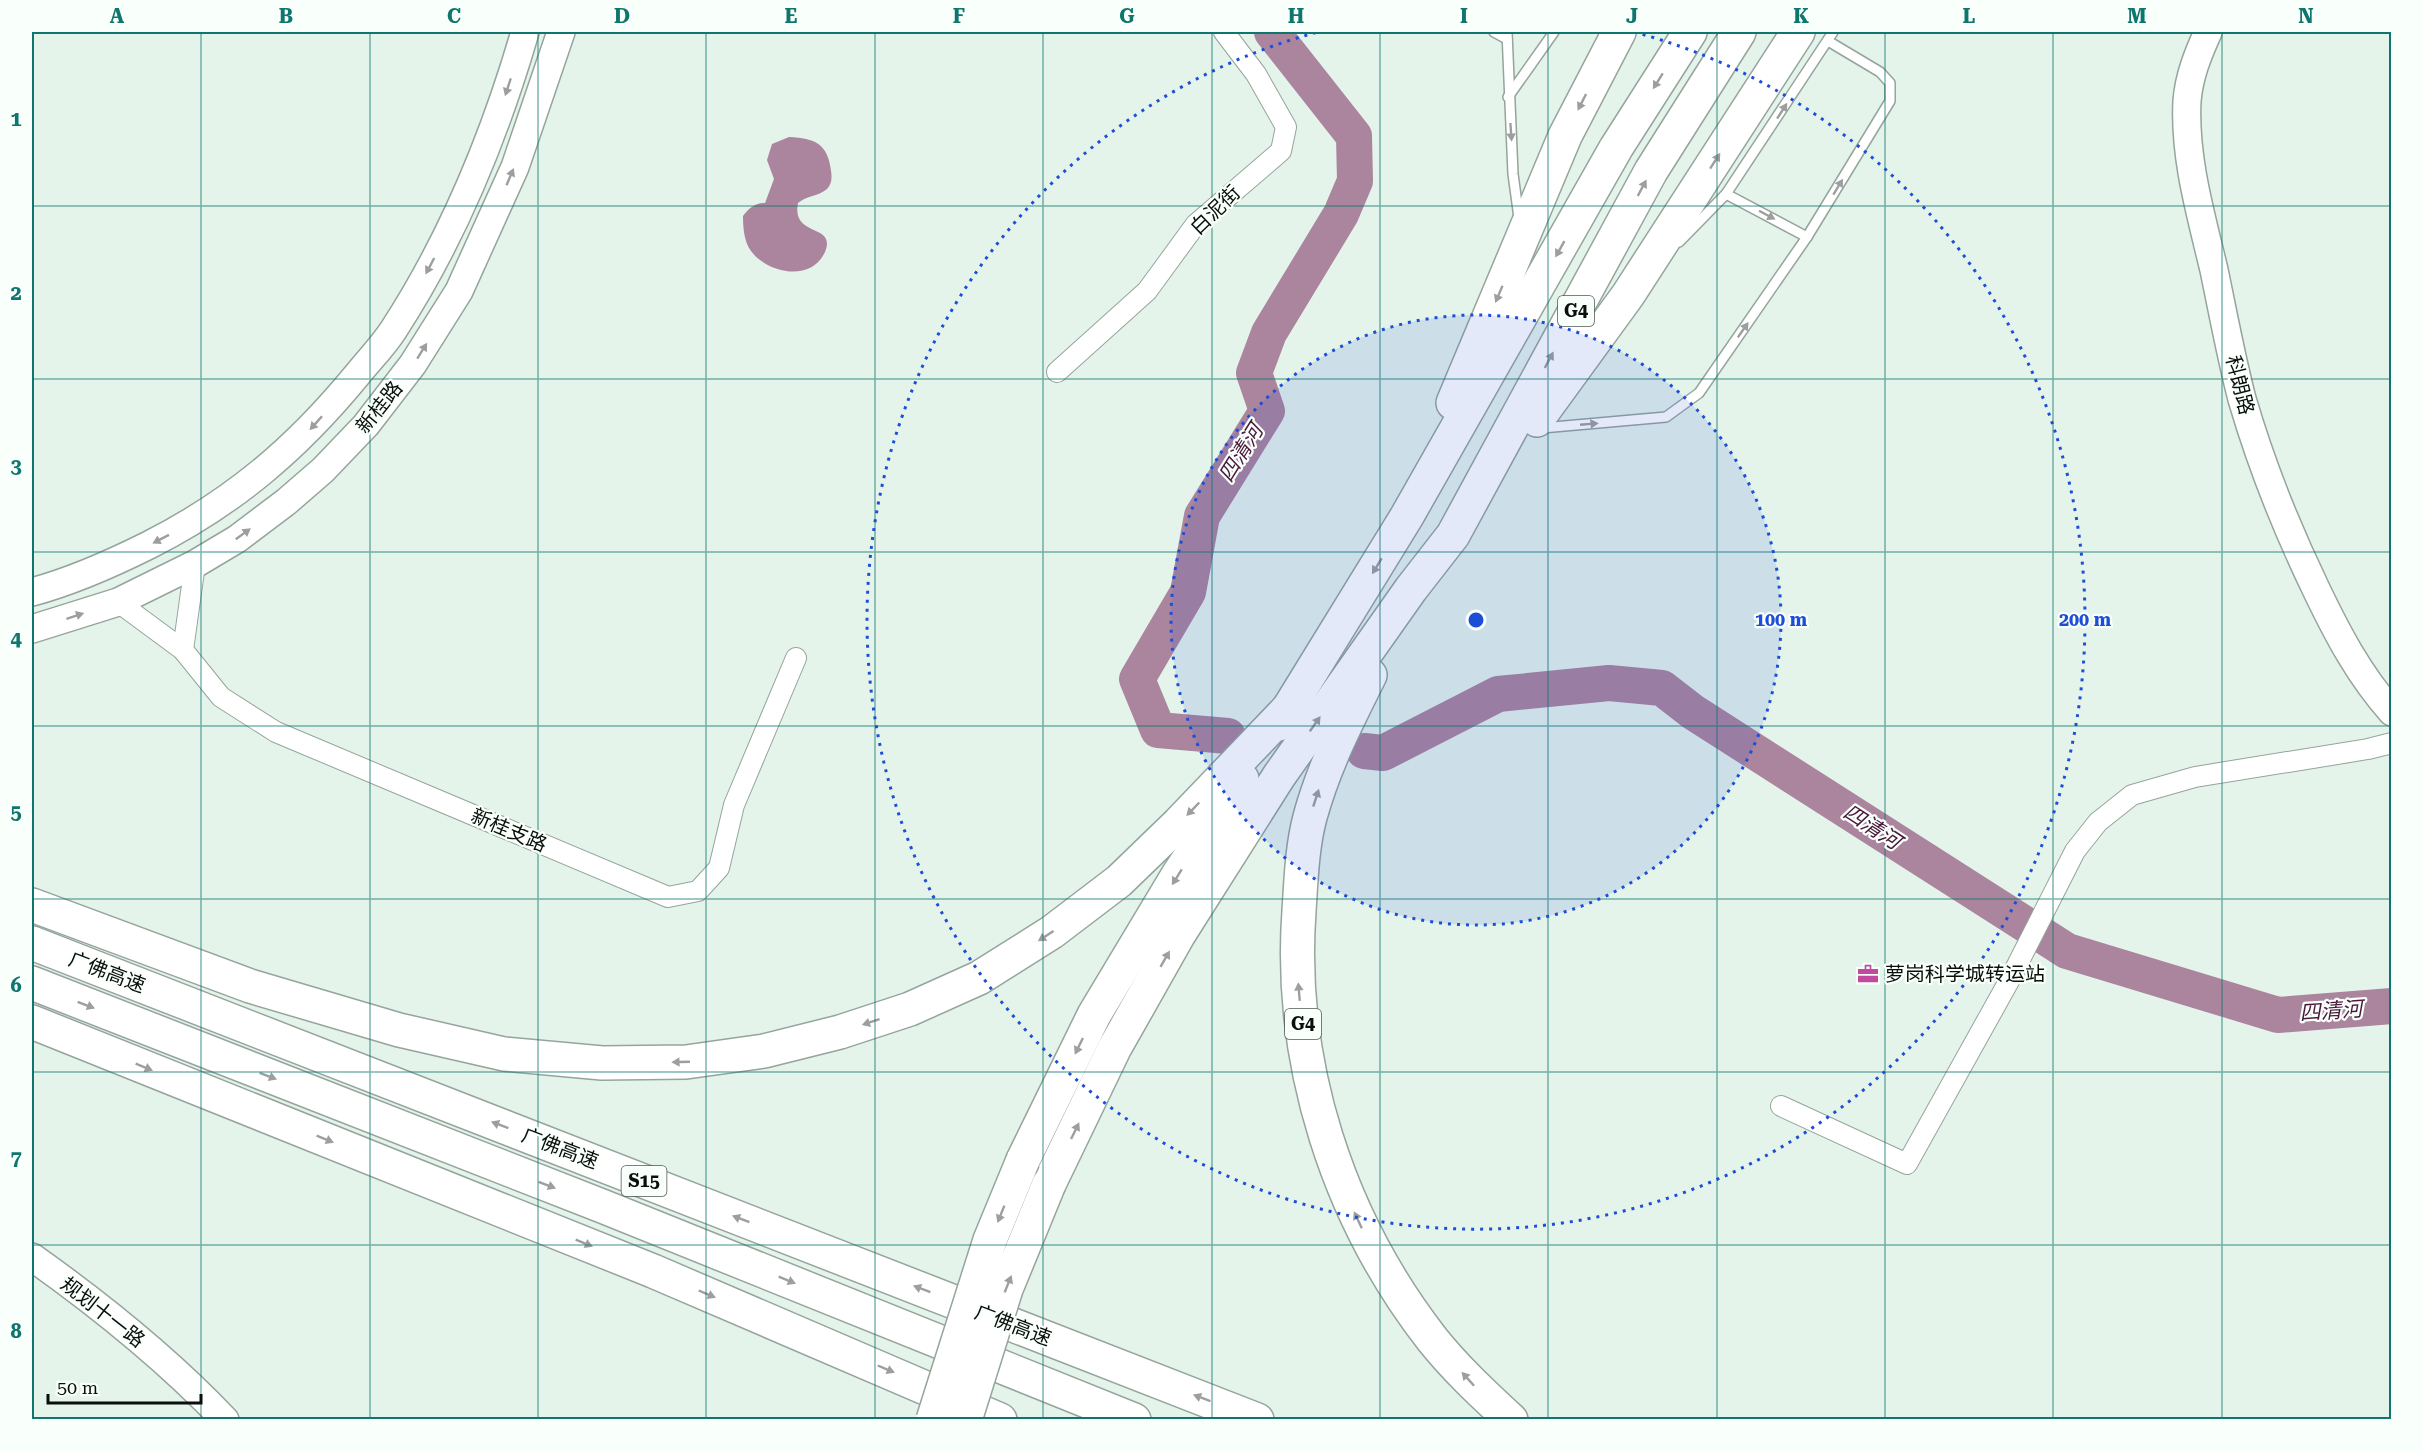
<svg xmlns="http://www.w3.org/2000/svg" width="2423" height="1451" font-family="'Roboto Serif','Noto Sans SC',serif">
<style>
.water{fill:#ab849d}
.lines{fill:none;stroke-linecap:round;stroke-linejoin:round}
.river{stroke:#ab849d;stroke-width:36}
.lane-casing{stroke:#95a49c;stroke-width:12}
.street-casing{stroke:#95a49c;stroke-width:22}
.secondary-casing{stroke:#95a49c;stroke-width:30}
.highway-casing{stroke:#95a49c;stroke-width:36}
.lane{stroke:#fff;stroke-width:9}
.street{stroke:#fff;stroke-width:20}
.secondary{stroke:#fff;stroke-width:27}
.highway{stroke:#fff;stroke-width:33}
.highway-bridge-casing{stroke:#95a49c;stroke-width:36;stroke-linecap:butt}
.highway-bridge{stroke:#fff;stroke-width:33}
.oneway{fill:#9d9f9e}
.grid{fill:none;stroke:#0f766e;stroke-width:1.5;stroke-opacity:0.55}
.ring{fill:none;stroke:#1d4ed8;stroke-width:3;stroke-dasharray:3 6}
.labels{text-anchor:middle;stroke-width:4.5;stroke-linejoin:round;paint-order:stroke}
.shield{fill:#f9fffb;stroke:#525754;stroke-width:1.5}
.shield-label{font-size:18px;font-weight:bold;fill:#0a0f0c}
.street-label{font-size:20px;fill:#0a0f0c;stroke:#f9fffb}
.poi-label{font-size:20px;fill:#0a0f0c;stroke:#f9fffb;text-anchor:start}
.water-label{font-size:21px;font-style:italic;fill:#49183b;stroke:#f9fffb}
.centre{fill:#1d4ed8;stroke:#f9fffb;stroke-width:3}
.ring-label{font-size:18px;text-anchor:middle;font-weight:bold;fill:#1d4ed8;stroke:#f9fffb;stroke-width:4.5;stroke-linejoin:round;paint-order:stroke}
.neatline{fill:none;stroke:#0f766e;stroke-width:2}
.grid-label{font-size:20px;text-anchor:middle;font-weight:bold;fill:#0f766e}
</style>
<rect width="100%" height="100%" fill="#e4f4eb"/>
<path class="water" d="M789,137C815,138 828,144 831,171C832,177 832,184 827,189C819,196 806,196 798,203C791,238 837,223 825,252C811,283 767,273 751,251C744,242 743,227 743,216C749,208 755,203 765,203L774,179L767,160L772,144Z"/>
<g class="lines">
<g class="river">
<path d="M1228,736L1158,730L1137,679L1188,592L1202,516L1267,411L1254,373L1269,333L1341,214L1355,181L1354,136L1272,32"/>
<path d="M1364,751L1383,753L1498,694L1609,683L1662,688L1693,712L2067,951L2278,1015L2392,1006"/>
</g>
<defs>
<g id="lane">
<path d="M1494,32L1507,39"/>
<path d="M1507,32L1513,174L1519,218"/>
<path d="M1508,97L1554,32"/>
<path d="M1726,194L1807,237"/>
<path d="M1679,242L1726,194L1833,32"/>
<path d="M1542,428L1666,417L1699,393L1807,237L1890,101V83L1880,72L1828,41"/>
</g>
<g id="street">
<path d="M1057,372L1147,291L1196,224L1281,151L1286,127L1256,74L1224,32"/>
<path d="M118,602L183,650L221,697L276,732L668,897L698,891L719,868L734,805L796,658"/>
<path d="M183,650L195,564"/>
<path d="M1781,1106L1907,1164L2009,981L2075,851L2098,822L2132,795L2195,777L2368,749L2392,743"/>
</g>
<g id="secondary">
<path d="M2208,32C2198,54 2189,76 2187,101C2184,158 2201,215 2214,270C2223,313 2231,357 2242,399C2261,464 2286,527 2316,589C2337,633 2359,675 2392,712"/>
<path d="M32,592C73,581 111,564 149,545C234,502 297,448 357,375C369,360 384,345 394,329C453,238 495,135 525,32"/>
<path d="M32,629L118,602L195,564L237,539L286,502L323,470L366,425L413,364L459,291L515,167L561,32"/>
<path d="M32,1257C101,1306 166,1358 225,1420"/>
</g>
<g id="highway">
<path d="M1453,403L1565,136L1619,32"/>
<path d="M1537,420L1628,295L1798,32"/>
<path d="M1370,675C1347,721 1324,766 1310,817C1302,847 1301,880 1299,911C1288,1064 1338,1218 1432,1339C1455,1368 1483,1394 1511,1420"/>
<path d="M1279,724L1407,516L1616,148L1690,32"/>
<path d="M32,905L250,986L399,1030L504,1054L602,1063L686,1062L764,1051L840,1032L910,1009L979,978L1052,932L1119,881L1179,823L1291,706"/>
<path d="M32,943L1257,1420"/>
<path d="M32,983L602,1206L1134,1420"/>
<path d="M32,1022L653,1271L1000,1420"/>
<path d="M1023,1160L1094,1015L1178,875L1242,779"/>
<path d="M1049,1184L1114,1049L1179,934L1279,776L1411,589L1453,535L1651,171L1739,32"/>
</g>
</defs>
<use href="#lane" class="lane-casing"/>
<use href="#street" class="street-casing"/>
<use href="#secondary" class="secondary-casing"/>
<use href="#highway" class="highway-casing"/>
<use href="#lane" class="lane"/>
<use href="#street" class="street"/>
<use href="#secondary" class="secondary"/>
<use href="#highway" class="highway"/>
<defs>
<g id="highway-bridge">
<path d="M933,1420L990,1240L1023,1160"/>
<path d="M965,1420L1006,1289L1049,1184"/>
</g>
</defs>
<use href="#highway-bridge" class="highway-bridge-casing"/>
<use href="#highway-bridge" class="highway-bridge"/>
</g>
<defs><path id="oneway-solid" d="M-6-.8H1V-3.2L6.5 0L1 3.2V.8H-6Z" transform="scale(1.5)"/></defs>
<g class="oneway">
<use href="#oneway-solid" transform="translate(1658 81) rotate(122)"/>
<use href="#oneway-solid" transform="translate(508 87) rotate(108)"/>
<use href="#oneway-solid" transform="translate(1582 102) rotate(117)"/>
<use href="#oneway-solid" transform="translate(1782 111) rotate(-57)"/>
<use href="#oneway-solid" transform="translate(1511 132) rotate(86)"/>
<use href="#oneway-solid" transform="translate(1715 161) rotate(-57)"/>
<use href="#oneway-solid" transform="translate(510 177) rotate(-67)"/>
<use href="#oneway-solid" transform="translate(1838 187) rotate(-59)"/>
<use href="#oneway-solid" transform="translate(1642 188) rotate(-62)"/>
<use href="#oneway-solid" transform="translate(1767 215) rotate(28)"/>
<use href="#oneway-solid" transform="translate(1560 249) rotate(119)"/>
<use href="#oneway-solid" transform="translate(430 266) rotate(118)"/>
<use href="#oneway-solid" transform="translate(1499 294) rotate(113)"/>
<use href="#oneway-solid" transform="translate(1743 330) rotate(-55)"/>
<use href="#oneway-solid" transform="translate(422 351) rotate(-58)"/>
<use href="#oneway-solid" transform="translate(1549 360) rotate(-62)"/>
<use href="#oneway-solid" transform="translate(316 423) rotate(132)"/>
<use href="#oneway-solid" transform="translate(1589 424) rotate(-5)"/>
<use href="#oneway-solid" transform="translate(243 534) rotate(-36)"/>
<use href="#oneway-solid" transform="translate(161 539) rotate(153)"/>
<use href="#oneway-solid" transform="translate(1377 566) rotate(121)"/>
<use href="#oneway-solid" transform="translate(75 616) rotate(-18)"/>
<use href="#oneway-solid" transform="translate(1315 724) rotate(-55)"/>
<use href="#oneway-solid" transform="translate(1316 798) rotate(-72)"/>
<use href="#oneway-solid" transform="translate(1193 809) rotate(134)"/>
<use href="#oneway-solid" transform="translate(1177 877) rotate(122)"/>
<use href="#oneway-solid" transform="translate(1046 936) rotate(147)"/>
<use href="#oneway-solid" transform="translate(1165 959) rotate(-60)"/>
<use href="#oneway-solid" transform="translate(1299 992) rotate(-95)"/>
<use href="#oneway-solid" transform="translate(86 1005) rotate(21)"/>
<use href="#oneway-solid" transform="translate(871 1022) rotate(162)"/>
<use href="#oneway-solid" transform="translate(1079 1046) rotate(116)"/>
<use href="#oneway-solid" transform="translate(681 1062) rotate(178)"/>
<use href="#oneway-solid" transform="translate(144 1067) rotate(22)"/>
<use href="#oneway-solid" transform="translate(268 1076) rotate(21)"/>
<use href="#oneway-solid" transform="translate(500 1125) rotate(-159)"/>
<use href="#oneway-solid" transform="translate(1075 1131) rotate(-64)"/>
<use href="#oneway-solid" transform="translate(325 1139) rotate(22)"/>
<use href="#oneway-solid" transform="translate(547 1185) rotate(21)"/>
<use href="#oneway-solid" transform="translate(1001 1214) rotate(112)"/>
<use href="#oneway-solid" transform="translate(741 1219) rotate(-159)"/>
<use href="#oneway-solid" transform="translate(1358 1220) rotate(-115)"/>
<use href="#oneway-solid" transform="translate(584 1243) rotate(22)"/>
<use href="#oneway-solid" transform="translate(787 1280) rotate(22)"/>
<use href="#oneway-solid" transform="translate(1008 1284) rotate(-68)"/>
<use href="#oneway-solid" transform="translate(922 1289) rotate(-159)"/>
<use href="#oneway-solid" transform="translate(707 1294) rotate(23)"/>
<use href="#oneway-solid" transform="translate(886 1369) rotate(23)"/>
<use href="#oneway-solid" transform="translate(1468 1379) rotate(-132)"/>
<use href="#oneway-solid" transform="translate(1202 1398) rotate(-159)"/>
</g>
<path class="grid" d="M201,32V1420M370,32V1420M538,32V1420M706,32V1420M875,32V1420M1043,32V1420M1212,32V1420M1380,32V1420M1548,32V1420M1717,32V1420M1885,32V1420M2053,32V1420M2222,32V1420M32,206H2392M32,379H2392M32,552H2392M32,726H2392M32,899H2392M32,1072H2392M32,1245H2392"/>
<circle cx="1476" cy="620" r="305" fill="#1d4ed8" fill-opacity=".12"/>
<g class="ring">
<circle cx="1476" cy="620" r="305"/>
<path d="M1634 32A609 609 0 1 1 1318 32"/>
</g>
<defs>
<symbol id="office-bare" viewBox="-9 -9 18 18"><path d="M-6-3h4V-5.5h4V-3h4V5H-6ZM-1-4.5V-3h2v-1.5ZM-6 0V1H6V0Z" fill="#c1499f" stroke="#f9fffb" stroke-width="2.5" paint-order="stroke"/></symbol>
</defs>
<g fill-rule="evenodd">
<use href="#office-bare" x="1853" y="959" width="30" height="30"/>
</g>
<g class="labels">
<g class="shield">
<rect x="1558" y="296" width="36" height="30" rx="4.5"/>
<rect x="1285" y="1009" width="36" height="30" rx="4.5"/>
<rect x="621.5" y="1166" width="45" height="30" rx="4.5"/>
</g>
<g class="shield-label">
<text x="1576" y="317">G4</text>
<text x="1303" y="1030">G4</text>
<text x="644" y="1187">S15</text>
</g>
<g class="street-label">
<text transform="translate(1215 210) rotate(-44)" y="7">白泥街</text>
<text transform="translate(2240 385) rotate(76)" y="7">科朗路</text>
<text transform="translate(379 407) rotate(-51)" y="7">新桂路</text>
<text transform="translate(509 830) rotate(23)" y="7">新桂支路</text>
<text transform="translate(107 972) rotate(21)" y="7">广佛高速</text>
<text transform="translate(560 1148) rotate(21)" y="7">广佛高速</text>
<text transform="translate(103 1312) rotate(38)" y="7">规划十一路</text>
<text transform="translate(1013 1325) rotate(21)" y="7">广佛高速</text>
</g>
<g class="poi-label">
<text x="1885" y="981">萝岗科学城转运站</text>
</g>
<g class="water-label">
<text transform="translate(1241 453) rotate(-58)" y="7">四清河</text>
<text transform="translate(1872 827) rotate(33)" y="7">四清河</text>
<text transform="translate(2331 1011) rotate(-4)" y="7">四清河</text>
</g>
</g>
<circle cx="1476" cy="620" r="9" class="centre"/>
<g class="ring-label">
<text x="1781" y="626">100 m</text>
<text x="2085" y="626">200 m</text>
</g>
<rect width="2423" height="1451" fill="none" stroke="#f9fffb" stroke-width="66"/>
<path d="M48 1394v9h153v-9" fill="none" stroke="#0a0f0c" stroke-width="3"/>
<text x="57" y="1394" font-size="18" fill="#0a0f0c" stroke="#f9fffb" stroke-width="4.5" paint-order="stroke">50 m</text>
<rect x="33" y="33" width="2357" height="1385" class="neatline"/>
<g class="grid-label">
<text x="117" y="23">A</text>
<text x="286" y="23">B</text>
<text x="454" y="23">C</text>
<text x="622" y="23">D</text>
<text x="791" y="23">E</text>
<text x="959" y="23">F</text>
<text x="1127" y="23">G</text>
<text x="1296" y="23">H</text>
<text x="1464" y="23">I</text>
<text x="1632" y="23">J</text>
<text x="1801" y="23">K</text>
<text x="1969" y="23">L</text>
<text x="2137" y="23">M</text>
<text x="2306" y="23">N</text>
<text x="16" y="126">1</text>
<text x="16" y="300">2</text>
<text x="16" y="473">3</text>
<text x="16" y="646">4</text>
<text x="16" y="819">5</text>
<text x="16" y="992">6</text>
<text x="16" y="1165">7</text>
<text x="16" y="1338">8</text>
</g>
</svg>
